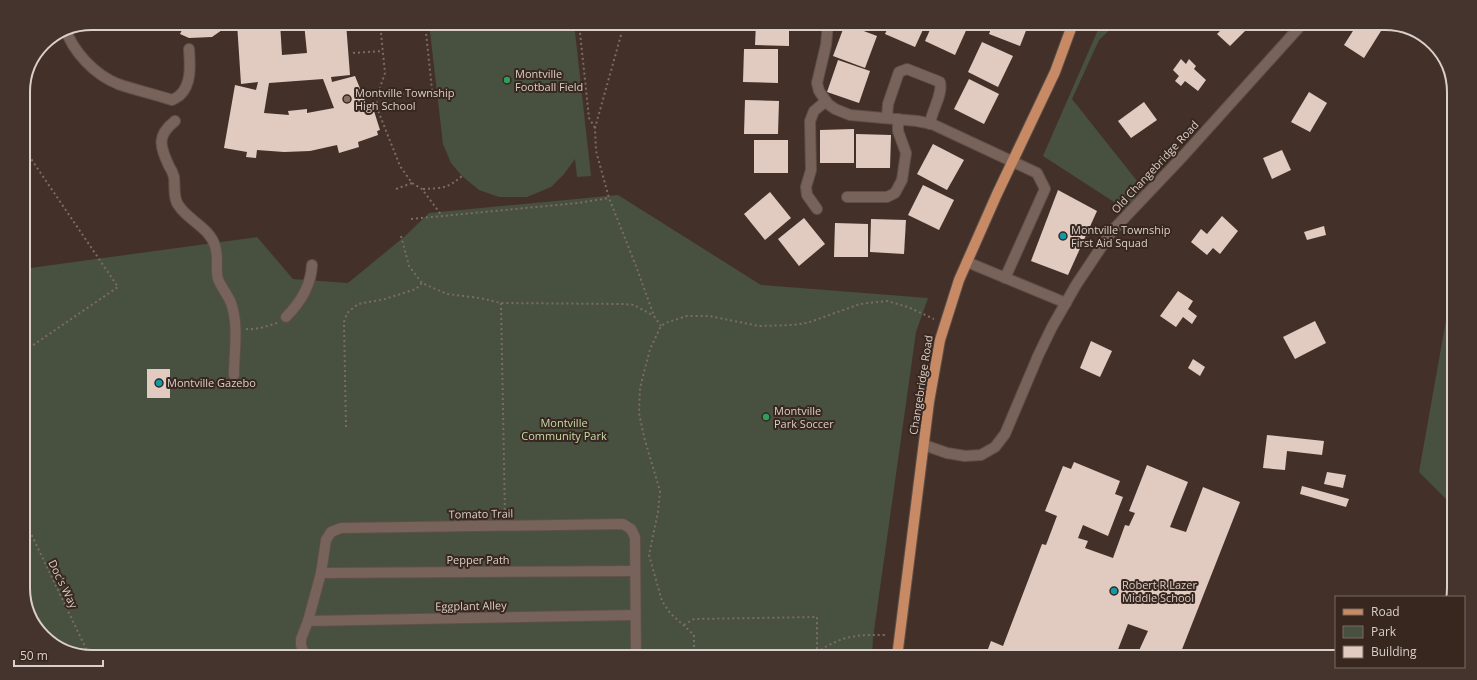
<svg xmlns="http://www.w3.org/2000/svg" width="1477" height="680" font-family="'Open Sans',sans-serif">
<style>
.green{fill:#48503f}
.building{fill:#e1cbc0;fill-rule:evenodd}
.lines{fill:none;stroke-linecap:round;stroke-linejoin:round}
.minor-casing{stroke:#5e5048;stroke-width:12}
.major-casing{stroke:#5e5048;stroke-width:12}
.path{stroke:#7b6c65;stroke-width:2;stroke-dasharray:2 3;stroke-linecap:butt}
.minor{stroke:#77635a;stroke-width:10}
.major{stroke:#c88a65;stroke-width:10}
.leisure-dot{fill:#2e9e5b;stroke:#38271f;stroke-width:1.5}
.education-dot{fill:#8d6e63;stroke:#38271f;stroke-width:1.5}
.culture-dot{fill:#0f9aa8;stroke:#38271f;stroke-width:1.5}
.labels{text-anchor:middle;stroke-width:4;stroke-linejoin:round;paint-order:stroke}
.poi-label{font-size:11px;fill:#dacfca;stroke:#38271f;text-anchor:start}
.street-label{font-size:11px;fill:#dacfca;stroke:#38271f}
.park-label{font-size:11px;fill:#c4deaa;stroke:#38271f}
.rim{fill:none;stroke:#dacfca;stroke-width:2}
</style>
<rect width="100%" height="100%" fill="#433129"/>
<g class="green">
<path d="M429,23H574L591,176L577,177L575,159L564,174L551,187L527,197H499L479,190L462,176L451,163L443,144Z"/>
<path d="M608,23H695L609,30Z"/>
<path d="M1101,23H1117L1099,40L1072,99L1145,191L1128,211L1043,156Z"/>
<path d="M1439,51L1442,53L1454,88V132Z"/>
<path d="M618,195L761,285L928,298L916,332L873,638L872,657H92L65,652L37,630L23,593V269L257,237L293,279L348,283L404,237L429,213Z"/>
<path d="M1454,275V507L1419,472Z"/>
</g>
<g class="building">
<path d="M166,23H222V30L212,37L189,38L180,34L183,28L167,29Z"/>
<path d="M237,23H280L282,55L307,53L304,23H346L350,75L331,77L332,82L355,76L370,113L374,111L380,130L377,131L378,135L358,142L359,147L339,153L337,145L310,151L284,152L257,150L256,158L246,157L247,152L224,148L235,85L256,90L258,82L241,84ZM323,79L334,108L307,113V109L288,111L289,115L264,113L269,83Z"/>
<path d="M756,23H789V46L755,45Z"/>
<path d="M890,23H926L915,47L885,34Z"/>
<path d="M933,23H967L969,24L955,55L925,41Z"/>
<path d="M993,23H1029L1020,46L989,34Z"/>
<path d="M1228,23H1247L1250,26L1230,46L1217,34Z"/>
<path d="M1358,23H1386L1364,58L1344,45Z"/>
<path d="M845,24L877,36L865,68L833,56Z"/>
<path d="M982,42L1013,56L998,87L968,72Z"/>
<path d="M744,49H778V83L743,82Z"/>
<path d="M1181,59L1186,64L1189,59L1196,66L1194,69L1206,80L1198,91L1185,81L1181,86L1175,81L1179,76L1173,70Z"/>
<path d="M838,60L870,71L859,103L827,92Z"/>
<path d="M969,79L999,94L984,124L954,109Z"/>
<path d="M1309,92L1327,103L1310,132L1291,122Z"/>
<path d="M745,100L779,101L778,134H744Z"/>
<path d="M1144,102L1157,120L1131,138L1118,121Z"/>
<path d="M854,129V163H820V130Z"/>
<path d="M856,134L891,135L890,168H856Z"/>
<rect x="754" y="140" width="34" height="33"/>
<path d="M933,144L964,160L947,190L917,174Z"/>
<path d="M1282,150L1291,170L1272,179L1263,158Z"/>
<path d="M923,185L954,200L939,230L908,215Z"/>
<path d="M1058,190L1097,211L1068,275L1031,261Z"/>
<path d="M770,192L791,218L765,240L744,214Z"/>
<path d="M1222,216L1238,231L1220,254L1213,248L1207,255L1191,242L1201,229L1207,234Z"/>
<path d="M804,218L825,244L799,266L778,239Z"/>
<path d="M871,219L906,220L904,254L870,252Z"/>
<path d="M835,223L868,224V257H834Z"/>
<path d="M1324,226L1326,235L1307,240L1304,232Z"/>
<path d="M1178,291L1193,301L1188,309L1197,316L1192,324L1183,317L1176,327L1160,316Z"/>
<path d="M1315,321L1326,343L1295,359L1283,337Z"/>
<path d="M1091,341L1112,351L1100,377L1080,368Z"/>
<path d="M1193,359L1205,367L1200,376L1188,368Z"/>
<rect x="147" y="369" width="23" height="29"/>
<path d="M1267,435L1324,441L1322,455L1287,451L1285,470L1263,468Z"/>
<path d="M1074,462L1120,481L1115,494L1123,497L1108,536L1083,525L1078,538L1088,541L1085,548L1113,558L1125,525L1129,526L1135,513L1129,511L1147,465L1188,482L1170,527L1186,532L1203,487L1240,502L1179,657H1136L1148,631L1128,624L1115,657H985L991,641L1003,646L1042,544L1046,545L1057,516L1045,511L1063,466L1071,469Z"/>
<path d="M1327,472L1346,475L1343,488L1324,484Z"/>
<path d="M1302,486L1349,499L1346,507L1300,494Z"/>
<path d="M742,653V657H696V654Z"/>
</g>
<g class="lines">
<defs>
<g id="minor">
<path d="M828,23L826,45L817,83L819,91L828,104L835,109L850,115L917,121L932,124L1037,173L1045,189L1005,278"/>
<path d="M65,28C73,52 95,75 118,84C135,90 154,94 172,100C174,99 178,97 180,95C192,84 190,64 189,49"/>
<path d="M887,118L888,104L899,72L907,69L940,82C943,95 932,109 930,124"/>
<path d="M175,121C156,136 160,146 169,166C171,169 173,173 174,177C175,186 173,199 179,206C188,220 210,228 215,246C219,257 215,268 218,279C221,287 228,295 231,303C239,325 234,352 234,375"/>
<path d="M847,197H887L895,193L902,180L906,153L898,131V119"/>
<path d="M817,209L807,195L806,187L811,170L810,121L814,111L826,101"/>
<path d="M967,262L1066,303"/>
<path d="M286,317C300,303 311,285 312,265"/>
<path d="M924,445L947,453L965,456L981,455L995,447L1005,434L1038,356L1052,327L1076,285L1112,231L1184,155L1303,23"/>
<path d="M321,573L635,571"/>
<path d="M308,621L635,615"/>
<path d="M305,657L301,645V639L308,621L321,573L326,540L331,532L341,528L623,524L631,529L635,537L636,657"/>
</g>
<path id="major" d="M897,657L929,402L940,340L959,280L997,194L1055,72L1073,23"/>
</defs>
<use href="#minor" class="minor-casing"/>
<use href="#major" class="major-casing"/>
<g class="path">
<path d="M380,23L385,73L377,96V108L400,166L412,183L422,189L442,216"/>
<path d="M579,23L589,118L595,128"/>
<path d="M621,35L595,128L596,151L609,198L636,266L654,316L661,326"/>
<path d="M353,53L383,51"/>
<path d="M377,98L432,90L425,23"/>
<path d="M23,147L118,287L23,352"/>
<path d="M396,189L412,183"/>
<path d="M423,189C442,188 447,189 462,176"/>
<path d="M411,219L578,203L609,198"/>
<path d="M401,236L409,266L422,283L447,294L480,298L501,303L622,304L634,305L654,316"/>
<path d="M501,303L505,516"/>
<path d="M246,329C257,330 267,326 277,323"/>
<path d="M346,427L344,322L347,313L358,304L385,299L416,289L422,283"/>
<path d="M23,517L90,657"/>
<path d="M684,625L694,619L817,617V652"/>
<path d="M694,657V635L670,613L662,601L649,555L658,512L660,491L644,437L639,413L640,388L650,349L661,326L668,322L687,316H709L759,326L793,325L807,323L860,304L887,301L908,307L934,319"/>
<path d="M814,657C818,651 822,649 829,645C850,634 864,635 887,635"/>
</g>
<use href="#minor" class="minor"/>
<use href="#major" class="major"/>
</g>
<g class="leisure-dot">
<circle cx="507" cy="80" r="4"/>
<circle cx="766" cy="417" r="4"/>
</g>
<circle class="education-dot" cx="347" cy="99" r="4"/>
<g class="culture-dot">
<circle cx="1063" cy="236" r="4"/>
<circle cx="159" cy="383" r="4"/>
<circle cx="1114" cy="591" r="4"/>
</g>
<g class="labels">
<g class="poi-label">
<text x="515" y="78">Montville<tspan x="515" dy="13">Football Field</tspan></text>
<text x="355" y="97">Montville Township<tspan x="355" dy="13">High School</tspan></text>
<text x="1071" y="234">Montville Township<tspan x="1071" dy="13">First Aid Squad</tspan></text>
<text x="167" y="387">Montville Gazebo</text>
<text x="774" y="415">Montville<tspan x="774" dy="13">Park Soccer</tspan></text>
<text x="1122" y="589">Robert R Lazer<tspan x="1122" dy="13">Middle School</tspan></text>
</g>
<g class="street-label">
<text transform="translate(1155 167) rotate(-47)" y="4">Old Changebridge Road</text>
<text transform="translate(921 385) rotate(-81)" y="4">Changebridge Road</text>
<text transform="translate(481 514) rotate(-1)" y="4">Tomato Trail</text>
<text x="478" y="564">Pepper Path</text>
<text transform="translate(63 584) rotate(64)" y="4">Doc's Way</text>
<text transform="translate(471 606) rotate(-1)" y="4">Eggplant Alley</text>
</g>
<g class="park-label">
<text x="564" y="427">Montville<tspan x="564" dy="13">Community Park</tspan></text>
</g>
</g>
<path d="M0 0H1477V680H0ZM92 30H1385A62 62 0 0 1 1447 92V588A62 62 0 0 1 1385 650H92A62 62 0 0 1 30 588V92A62 62 0 0 1 92 30Z" fill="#45342d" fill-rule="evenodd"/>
<path class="rim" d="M92 30H1385A62 62 0 0 1 1447 92V588A62 62 0 0 1 1385 650H92A62 62 0 0 1 30 588V92A62 62 0 0 1 92 30Z"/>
<rect x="1335" y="596" width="130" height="72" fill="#38271f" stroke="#796a63"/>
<rect x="1343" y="609" width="20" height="6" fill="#c88a65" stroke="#796a63"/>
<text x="1371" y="616" font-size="12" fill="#dacfca">Road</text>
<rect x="1343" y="626" width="20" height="12" fill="#48503f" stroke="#796a63"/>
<text x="1371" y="636" font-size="12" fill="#dacfca">Park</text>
<rect x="1343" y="646" width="20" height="12" fill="#e1cbc0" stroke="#796a63"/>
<text x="1371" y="656" font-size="12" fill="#dacfca">Building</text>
<path d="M14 660v6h89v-6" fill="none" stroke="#dacfca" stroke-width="2"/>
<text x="20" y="660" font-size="12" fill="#dacfca" stroke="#38271f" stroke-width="3" paint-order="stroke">50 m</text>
</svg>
